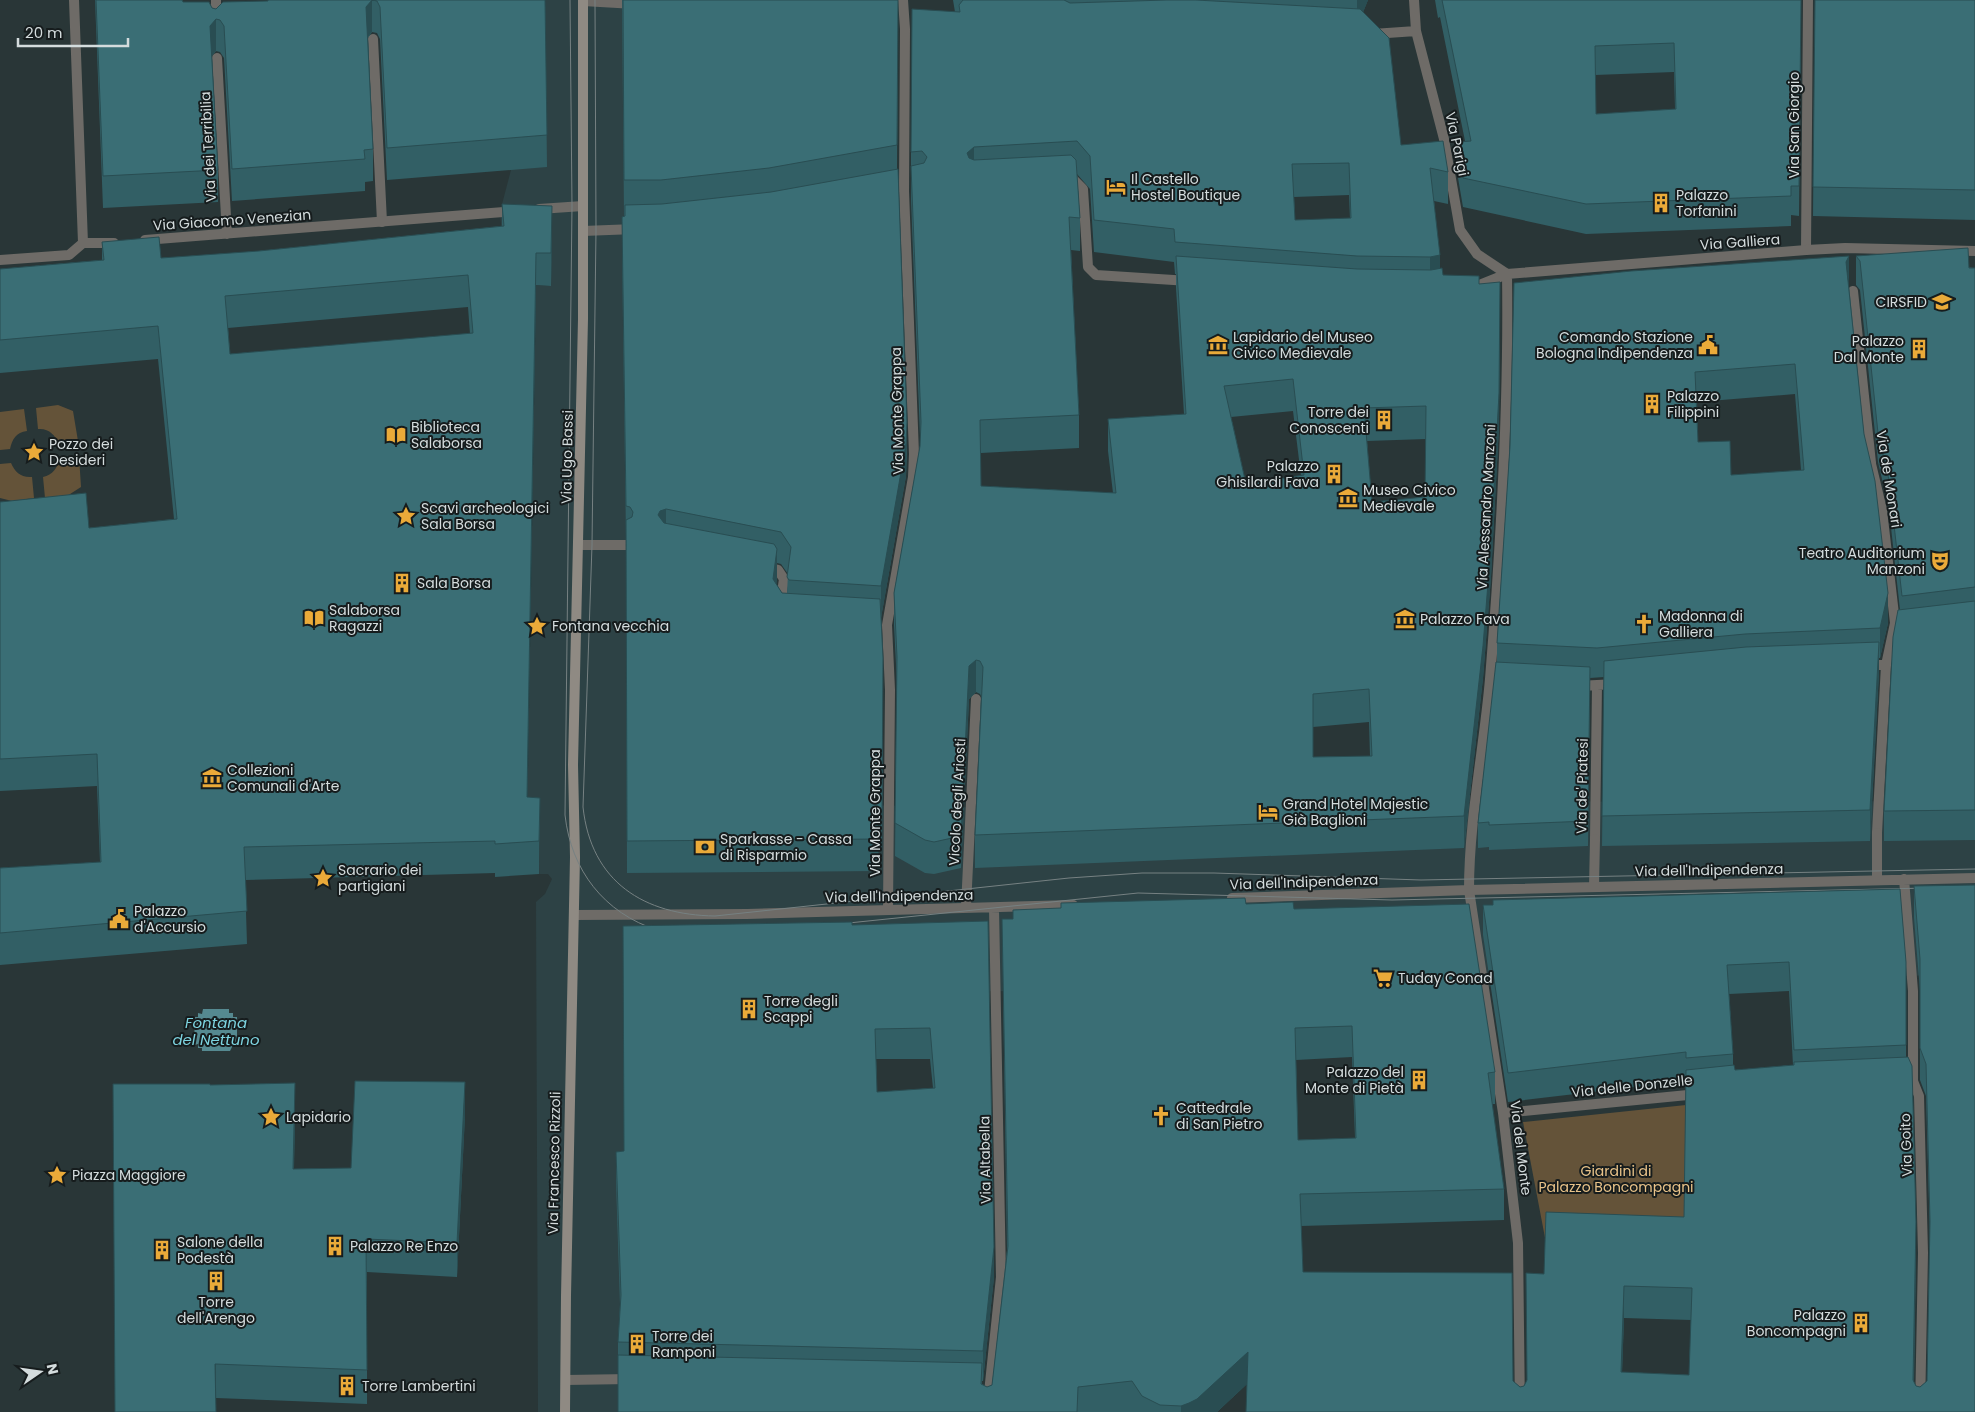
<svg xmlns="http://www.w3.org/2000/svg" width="1975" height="1412" font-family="Poppins,sans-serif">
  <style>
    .built { fill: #2d4245 }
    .green { fill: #645339 }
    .water { fill: #558990 }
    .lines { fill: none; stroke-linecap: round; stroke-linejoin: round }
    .lane { stroke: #6e6b67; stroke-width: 10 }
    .street { stroke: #6e6b67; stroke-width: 10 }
    .secondary { stroke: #8f8a83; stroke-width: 10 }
    .tram { stroke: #768182; stroke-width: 1 }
    .wall { fill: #325f65; fill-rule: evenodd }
    .shaded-wall { fill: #294d52 }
    .building { fill: #3a6e75; stroke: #294d52; fill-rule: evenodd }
    .labels { text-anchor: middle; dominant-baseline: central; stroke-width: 4; stroke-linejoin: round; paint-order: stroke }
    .street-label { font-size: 14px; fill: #d4dcdd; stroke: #161c1d }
    .poi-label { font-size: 14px; fill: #d4dcdd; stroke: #161c1d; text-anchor: start }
    .park-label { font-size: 14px; fill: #e9c389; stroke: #161c1d }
    .water-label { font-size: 15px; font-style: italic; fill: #7dd4e0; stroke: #161c1d }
  </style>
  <rect width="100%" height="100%" fill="#293637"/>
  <path class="built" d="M454,0H751L757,540L862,805L1007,808L1145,798L1656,802L1975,801V974L1550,986L685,994L718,1412H538L536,902L545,894L552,879L548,874H539L540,830L527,829L536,285L551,286L502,236L500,212L511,170Z"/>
  <path class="green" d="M58,405L73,411L78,441L59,444C55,435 49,428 38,429L36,408Z
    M24,409L27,431C16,432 12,440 10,449L0,450V412Z
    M79,456L81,487L67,496L45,498L43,477C53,475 57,468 60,458Z
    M11,463C15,472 21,478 32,477L34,498L12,501L0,498V464Z
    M1686,1105L1731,1250L1546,1243L1523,1122Z"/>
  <path class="water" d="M203,1009H229V1013H233V1017H237V1043H234L230,1051H202V1048H198V1044L195,1045L194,1017H198V1013L202,1014Z"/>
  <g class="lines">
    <path class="lane" d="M373,39L382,222
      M1806,250L1808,0
      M1871,464L1882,510L1895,623L1886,665L1877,833
      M1867,665H1886
      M1578,686L1616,684
      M1595,839L1597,685
      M1469,890L1503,1113L1518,1243L1520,1412
      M966,907L976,699
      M1503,1113L1698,1094"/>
    <path class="street" d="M74,0L83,243
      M216,0V21
      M1414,0L1416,31L1444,139L1460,230L1477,254L1507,274
      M583,1L635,4
      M1373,34L1416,31
      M217,58L227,234
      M1066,181L1074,180L1083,189L1088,267L1096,275L1189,281
      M539,209L583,206
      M583,231L635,229
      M145,240L515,211
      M83,243H114
      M0,260L69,255L83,243
      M1472,288L1507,274L1806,250L1845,248L1975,251
      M1853,291L1871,463
      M580,545H626
      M764,567L778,570L784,579L780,606
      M1877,833V879
      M1904,879L1913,991V1081L1919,1096L1923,1253L1920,1412
      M1594,887L1595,839
      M1469,890C1469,819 1484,749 1490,679C1501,544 1509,408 1507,274
      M1232,898L1469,890L1975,878
      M888,909L890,690L887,625L913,477L914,454L904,191L905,29L903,0
      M574,915L747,914L1073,905
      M566,1380L630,1379
      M987,1412L1001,1277L994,908"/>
    <path class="secondary" d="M565,1412L566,1296L575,857L573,765L583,319V0"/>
    <path class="tram" d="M570,0L572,206L565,815C571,870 604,913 657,930
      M595,0L596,230L592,545L583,807C591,882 644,915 715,916L1069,878L1142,873H1214L1421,880L1975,869
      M839,924L1138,893L1392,900L1927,888"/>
  </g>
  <path class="wall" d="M95,0H182L183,2L216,9L268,1L545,0L547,167L387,180L380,39L377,33L372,32L368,38L373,149V181L365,182V191L232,201L224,58L220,52L216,51L212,56L218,170V202L103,208Z
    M622,0H898L897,169L907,454L906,476L881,618L883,658L882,848L879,846L878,871L627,873L626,538L622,249V217H624ZM777,563L781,564L788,574L787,593H782L776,584Z
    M953,0H1368L1363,12L1401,145L1448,172V204L1434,201L1440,269L1443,275L1479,284L1500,314L1499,425L1491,577L1483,678L1464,848L975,868V835L981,696L980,694L976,692L969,699L961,868L934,874L925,873L895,856L897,684L894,625V593L920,446V436L911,199V152L955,12ZM1077,174L1090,189L1094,252L1174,262L1175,274H1176V288L1184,414L1108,419V451L1113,493L981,486V453L1079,448V415L1071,250L1080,251V218ZM1349,195L1350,219L1295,220L1294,197ZM1293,411L1301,476L1246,484L1231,417ZM1426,439L1425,497L1372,502L1367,441ZM1369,722L1370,756L1313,757V727Z
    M1435,0H1801L1799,216L1791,215V226L1586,234L1463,207L1457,172V142L1465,141L1440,17L1438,18ZM1674,72L1675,109L1596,114L1595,75Z
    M1815,0H1975V220L1813,216Z
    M502,204L552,238L551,286L536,285L527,797L540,798L539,874L495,877V873L245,880L247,944L0,965V868L100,862L97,786L0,791V502L89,528L174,519L158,359L0,373V269L102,260V242L161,258L259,251L502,226ZM468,307L470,334L230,354L228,328Z
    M1856,256L1975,268V840L1884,841V811L1900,610L1889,509L1878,462L1860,290L1856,285Z
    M1849,286L1864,434L1888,623L1880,658H1879V672L1870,841L1602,846L1604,677L1590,678L1588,846L1489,850V847L1478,848V823L1497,662V643L1510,446ZM1795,394L1801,470L1731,475L1698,442L1697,402Z
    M1914,886L1975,1412L1247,1384L1217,1412H618V1342L620,1305L616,1182V1152L624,1151L852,925L988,921L994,1277L983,1381H982V1384L987,1387L992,1385L1007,1250L1002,919H1013V910L1246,904L1294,909L1495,1072V1104H1492L1504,1189V1220L1301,1226L1303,1272L1513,1381L1520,1387L1524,1386L1527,1381L1544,1274L1684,1217L1686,1081L1508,1102L1483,935V905H1493V900L1906,962V1057L1916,1253L1914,1382L1916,1386L1920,1387L1927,1381L1930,1239L1926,1096L1920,1080V991L1914,918ZM1789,991L1793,1065L1735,1070L1733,1065V1054L1729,994ZM1352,1057L1355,1138L1298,1140L1296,1060ZM876,1059H930L933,1088L877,1092ZM1624,1318L1691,1320L1689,1375L1622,1372Z
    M210,1085L295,1116L294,1169L351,1168L465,1115L457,1277L367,1272V1404L216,1398Z"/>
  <path class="shaded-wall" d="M372,0V32L366,39V7Z
    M1357,0H1368L1357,28Z
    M216,19V51L210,58V26Z
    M974,147V179L967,153Z
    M552,206V238L551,286V253Z
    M536,253V285L527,829V797Z
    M1440,255V287L1430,289V257Z
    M1849,256V286L1846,262Z
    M1500,282L1499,425L1491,577L1483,678L1464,848V816Z
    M907,422L906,476L881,618V586Z
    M666,509V541L658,515L660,511Z
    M777,549V581L773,611V579Z
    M1888,593V623L1880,658V628Z
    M1879,642V672L1870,841V810Z
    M976,660V692L969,699L961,868V836L969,666Z
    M879,814V846L878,871V839Z
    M465,1082V1115L457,1277V1243Z
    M295,1083V1116L293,1203V1169Z
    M1916,1222V1253L1913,1412V1380Z
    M994,1247V1277L983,1381V1351Z
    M1624,1286V1318L1621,1403V1372Z
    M1248,1352V1383L1217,1412H1181V1406Z"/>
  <path class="building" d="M96,0H182L183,2H209L212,8L216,9L223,2L268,1V0H545L547,135L387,148L380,7L377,1L372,0L366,7L373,149L364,150L365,159L232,169L224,26L220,20L216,19L210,26L218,170L103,176Z
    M623,0H898L897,145L769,168L661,180H624Z
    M963,0H1064L1070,3L1166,0H1196L1360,9L1389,38L1401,145L1443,141L1448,172L1430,168L1440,255L1430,257L1357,256L1175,242L1174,229L1094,220L1090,156L1077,141L974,147L967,153L969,158L974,160L1071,155L1076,160L1080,218L1069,217L1079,415L980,420L981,486L1116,493L1108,419L1186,414L1176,256L1357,269L1431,270L1442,268L1443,275L1479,276V284L1500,282L1499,393L1491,545L1483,646L1464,816L975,835L983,667L980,661L976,660L969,666L961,836L934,842L925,840L895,823L897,657L894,593L920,446L921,422L911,166L924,163L927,157L922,151L911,152L912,9L960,12L959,5ZM1349,163L1351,218L1295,220L1292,164ZM1293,379L1304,475L1246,484L1224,386ZM1426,406L1425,497L1372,502L1364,408ZM1369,689L1372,756L1313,757V694Z
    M1442,0H1801L1799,186H1791V196L1586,204L1463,178L1457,142L1471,141ZM1674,43L1676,109L1596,114L1595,46Z
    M1815,0H1975V190L1813,187Z
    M898,169L907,422L906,444L881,586L789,580L787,577L791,547L781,532L666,509L660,511L658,515L664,523L774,544L777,549L773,579L782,593L880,599L883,658L882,816L879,814L878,839L627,841L626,520L632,517L633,512L630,507L626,506L622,217L625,216V205L662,204L771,192Z
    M502,204L552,206L551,253H536L527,797L540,798L539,841L495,844V841L244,847L247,911L0,933V868L101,862L97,754L0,759V502L86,493L89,528L177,519L158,326L0,340V269L104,260L102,242L159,237L161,258L259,251L504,226ZM468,275L473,333L230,354L225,296Z
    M1968,248L1969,268H1975V587L1902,596L1889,480L1878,433L1860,261L1856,256Z
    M1849,256L1846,262L1864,434L1875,481L1888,593L1880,628L1745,634L1597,648L1497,643L1510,446L1514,283L1631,271ZM1795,364L1804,470L1731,475L1730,441L1698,442L1695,372Z
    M1975,601V810L1884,811L1893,637L1898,610Z
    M1879,642L1870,810L1602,816L1604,661L1746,647Z
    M1496,662L1590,667L1588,821L1489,825V822L1478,823Z
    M1975,885V1412H1246L1248,1352L1197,1399L1189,1403L1181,1406L1160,1405L1142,1396L1132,1381L1078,1387L1077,1412H618V1355L982,1363L981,1384L987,1387L992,1385L1008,1246L1002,919H1013V910L1061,908V903L1245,898L1246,904L1293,902L1294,909L1469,904L1495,1072L1488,1073L1504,1189L1300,1194L1303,1272L1512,1273L1513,1381L1520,1387L1524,1386L1527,1380L1526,1273L1544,1274L1546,1212L1684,1217L1686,1070L1734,1065L1735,1070L1794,1065V1062L1908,1057L1912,1066L1916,1222L1913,1380L1916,1386L1920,1387L1927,1381L1930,1221L1926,1064L1920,1048V959L1914,886ZM1352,1026L1356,1138L1298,1140L1295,1028ZM1624,1286L1692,1288L1689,1375L1621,1372Z
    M1900,889L1906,962V1045L1794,1050L1789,962L1727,965L1733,1054L1686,1058V1052L1508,1073L1483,905H1493V900Z
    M988,921L994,1247L983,1351L618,1342L621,1295L616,1152L624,1151L623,926L852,922V925ZM930,1028L935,1088L877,1092L875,1029Z
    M355,1081L465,1082L457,1243L366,1239L367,1370L215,1364L216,1412H115L113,1084H210V1085L295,1083L293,1169L351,1168Z"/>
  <defs>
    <symbol id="hotel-bare" viewBox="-9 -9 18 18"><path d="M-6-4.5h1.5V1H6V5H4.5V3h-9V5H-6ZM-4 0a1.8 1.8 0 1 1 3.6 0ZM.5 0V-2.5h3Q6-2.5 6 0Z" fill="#eaaa39" stroke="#161c1d" stroke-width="2.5" paint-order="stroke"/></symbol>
    <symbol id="building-bare" viewBox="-9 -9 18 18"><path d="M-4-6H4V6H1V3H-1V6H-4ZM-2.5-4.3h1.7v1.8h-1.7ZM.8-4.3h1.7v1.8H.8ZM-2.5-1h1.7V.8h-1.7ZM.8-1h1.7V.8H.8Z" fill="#eaaa39" stroke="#161c1d" stroke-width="2.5" paint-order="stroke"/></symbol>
    <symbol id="university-bare" viewBox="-9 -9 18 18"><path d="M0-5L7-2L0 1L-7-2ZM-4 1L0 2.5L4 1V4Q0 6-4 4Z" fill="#eaaa39" stroke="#161c1d" stroke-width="2.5" paint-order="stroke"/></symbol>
    <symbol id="museum-bare" viewBox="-9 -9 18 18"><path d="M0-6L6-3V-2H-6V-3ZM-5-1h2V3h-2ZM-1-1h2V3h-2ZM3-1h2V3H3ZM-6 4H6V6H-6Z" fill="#eaaa39" stroke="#161c1d" stroke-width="2.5" paint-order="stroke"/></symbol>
    <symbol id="civic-bare" viewBox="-9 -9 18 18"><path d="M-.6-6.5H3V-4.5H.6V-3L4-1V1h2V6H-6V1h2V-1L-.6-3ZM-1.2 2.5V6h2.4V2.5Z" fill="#eaaa39" stroke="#161c1d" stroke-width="2.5" paint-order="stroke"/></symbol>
    <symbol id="library-bare" viewBox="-9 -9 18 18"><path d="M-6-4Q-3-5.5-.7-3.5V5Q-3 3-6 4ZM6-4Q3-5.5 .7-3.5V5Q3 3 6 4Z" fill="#eaaa39" stroke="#161c1d" stroke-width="2.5" paint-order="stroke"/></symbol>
    <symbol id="sight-bare" viewBox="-9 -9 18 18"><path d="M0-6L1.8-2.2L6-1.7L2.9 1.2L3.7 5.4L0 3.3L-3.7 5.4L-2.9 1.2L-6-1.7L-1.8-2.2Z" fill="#eaaa39" stroke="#161c1d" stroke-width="2.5" paint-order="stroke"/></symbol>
    <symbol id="theatre-bare" viewBox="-9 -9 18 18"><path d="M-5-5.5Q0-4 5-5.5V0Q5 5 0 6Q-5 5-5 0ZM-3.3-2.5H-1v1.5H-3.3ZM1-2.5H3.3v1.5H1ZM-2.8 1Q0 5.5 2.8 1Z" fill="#eaaa39" stroke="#161c1d" stroke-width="2.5" paint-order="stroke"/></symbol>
    <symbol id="church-bare" viewBox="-9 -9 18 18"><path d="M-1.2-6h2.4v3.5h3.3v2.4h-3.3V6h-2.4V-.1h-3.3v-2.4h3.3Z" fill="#eaaa39" stroke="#161c1d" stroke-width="2.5" paint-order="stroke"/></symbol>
    <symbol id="bank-bare" viewBox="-9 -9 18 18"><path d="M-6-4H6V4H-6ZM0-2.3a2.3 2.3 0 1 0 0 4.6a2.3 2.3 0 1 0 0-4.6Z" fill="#eaaa39" stroke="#161c1d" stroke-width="2.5" paint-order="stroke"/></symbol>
    <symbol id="supermarket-bare" viewBox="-9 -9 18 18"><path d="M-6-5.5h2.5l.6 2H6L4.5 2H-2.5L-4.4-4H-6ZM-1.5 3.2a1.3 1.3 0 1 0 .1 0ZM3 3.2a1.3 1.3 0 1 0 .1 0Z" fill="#eaaa39" stroke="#161c1d" stroke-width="2.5" paint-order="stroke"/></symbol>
  </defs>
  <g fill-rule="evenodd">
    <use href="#hotel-bare" x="1102" y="173" width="28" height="28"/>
    <use href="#building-bare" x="1647" y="189" width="28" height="28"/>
    <use href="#university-bare" x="1928" y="288" width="28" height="28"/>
    <use href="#museum-bare" x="1204" y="331" width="28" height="28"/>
    <use href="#civic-bare" x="1694" y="331" width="28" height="28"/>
    <use href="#building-bare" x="1905" y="335" width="28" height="28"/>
    <use href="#building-bare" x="1638" y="390" width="28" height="28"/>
    <use href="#building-bare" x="1370" y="406" width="28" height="28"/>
    <use href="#library-bare" x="382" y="421" width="28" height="28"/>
    <use href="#sight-bare" x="20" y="438" width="28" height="28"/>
    <use href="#building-bare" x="1320" y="460" width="28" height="28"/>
    <use href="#museum-bare" x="1334" y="484" width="28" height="28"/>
    <use href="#sight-bare" x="392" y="502" width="28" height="28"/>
    <use href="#theatre-bare" x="1926" y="547" width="28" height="28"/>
    <use href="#building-bare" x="388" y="569" width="28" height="28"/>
    <use href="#library-bare" x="300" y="604" width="28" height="28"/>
    <use href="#museum-bare" x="1391" y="605" width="28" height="28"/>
    <use href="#church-bare" x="1630" y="610" width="28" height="28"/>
    <use href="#sight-bare" x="523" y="612" width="28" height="28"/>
    <use href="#museum-bare" x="198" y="764" width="28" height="28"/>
    <use href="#hotel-bare" x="1254" y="798" width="28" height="28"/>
    <use href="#bank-bare" x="691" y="833" width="28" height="28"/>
    <use href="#sight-bare" x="309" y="864" width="28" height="28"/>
    <use href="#civic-bare" x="105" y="905" width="28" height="28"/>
    <use href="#supermarket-bare" x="1369" y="964" width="28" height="28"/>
    <use href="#building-bare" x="735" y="995" width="28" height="28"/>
    <use href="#building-bare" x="1405" y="1066" width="28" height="28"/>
    <use href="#church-bare" x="1147" y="1102" width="28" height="28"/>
    <use href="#sight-bare" x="257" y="1103" width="28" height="28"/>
    <use href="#sight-bare" x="43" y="1161" width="28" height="28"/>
    <use href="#building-bare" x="321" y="1232" width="28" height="28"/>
    <use href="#building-bare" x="148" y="1236" width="28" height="28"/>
    <use href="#building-bare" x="202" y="1267" width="28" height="28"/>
    <use href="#building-bare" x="1847" y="1309" width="28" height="28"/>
    <use href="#building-bare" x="623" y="1330" width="28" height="28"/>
    <use href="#building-bare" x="333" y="1372" width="28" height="28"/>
  </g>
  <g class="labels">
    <g class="street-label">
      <text transform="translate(1794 125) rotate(-90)">Via San Giorgio</text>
      <text transform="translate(1457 144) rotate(78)">Via Parigi</text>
      <text transform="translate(208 147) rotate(-93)">Via dei Terribilia</text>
      <text transform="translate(232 220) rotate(-4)">Via Giacomo Venezian</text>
      <text transform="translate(1740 242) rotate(-4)">Via Galliera</text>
      <text transform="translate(897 411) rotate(-91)">Via Monte Grappa</text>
      <text transform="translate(567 457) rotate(-89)">Via Ugo Bassi</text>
      <text transform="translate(1889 479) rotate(81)">Via de' Monari</text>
      <text transform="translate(1486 507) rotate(-87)">Via Alessandro Manzoni</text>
      <text transform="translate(1582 786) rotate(-89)">Via de' Piatesi</text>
      <text transform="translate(957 802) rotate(-87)">Vicolo degli Ariosti</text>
      <text transform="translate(875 813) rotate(-90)">Via Monte Grappa</text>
      <text transform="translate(1709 870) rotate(-1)">Via dell'Indipendenza</text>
      <text transform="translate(1304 882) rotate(-2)">Via dell'Indipendenza</text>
      <text transform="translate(899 896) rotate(-1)">Via dell'Indipendenza</text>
      <text transform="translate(1632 1086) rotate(-6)">Via delle Donzelle</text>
      <text transform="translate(1906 1145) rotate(-92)">Via Goito</text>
      <text transform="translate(1521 1148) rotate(83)">Via del Monte</text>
      <text transform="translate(985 1160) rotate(-91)">Via Altabella</text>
      <text transform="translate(554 1163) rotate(-89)">Via Francesco Rizzoli</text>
    </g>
    <g class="poi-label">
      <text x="1131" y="179">Il Castello<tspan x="1131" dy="16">Hostel Boutique</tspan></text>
      <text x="1676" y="195">Palazzo<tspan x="1676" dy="16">Torfanini</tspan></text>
      <text x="1927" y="302" text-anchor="end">CIRSFID</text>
      <text x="1233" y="337">Lapidario del Museo<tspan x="1233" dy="16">Civico Medievale</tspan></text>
      <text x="1693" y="337" text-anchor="end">Comando Stazione<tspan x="1693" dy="16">Bologna Indipendenza</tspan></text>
      <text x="1904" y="341" text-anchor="end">Palazzo<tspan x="1904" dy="16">Dal Monte</tspan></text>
      <text x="1667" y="396">Palazzo<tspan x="1667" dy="16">Filippini</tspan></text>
      <text x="1369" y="412" text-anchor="end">Torre dei<tspan x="1369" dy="16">Conoscenti</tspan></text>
      <text x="411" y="427">Biblioteca<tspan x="411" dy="16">Salaborsa</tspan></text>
      <text x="49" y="444">Pozzo dei<tspan x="49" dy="16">Desideri</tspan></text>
      <text x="1319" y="466" text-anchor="end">Palazzo<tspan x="1319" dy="16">Ghisilardi Fava</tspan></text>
      <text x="1363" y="490">Museo Civico<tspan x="1363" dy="16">Medievale</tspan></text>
      <text x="421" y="508">Scavi archeologici<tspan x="421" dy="16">Sala Borsa</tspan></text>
      <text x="1925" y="553" text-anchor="end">Teatro Auditorium<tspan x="1925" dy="16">Manzoni</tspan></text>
      <text x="417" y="583">Sala Borsa</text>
      <text x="329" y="610">Salaborsa<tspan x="329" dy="16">Ragazzi</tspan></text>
      <text x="1659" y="616">Madonna di<tspan x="1659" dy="16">Galliera</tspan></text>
      <text x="1420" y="619">Palazzo Fava</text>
      <text x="552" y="626">Fontana vecchia</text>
      <text x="227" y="770">Collezioni<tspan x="227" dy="16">Comunali d'Arte</tspan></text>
      <text x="1283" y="804">Grand Hotel Majestic<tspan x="1283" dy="16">Già Baglioni</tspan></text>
      <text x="720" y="839">Sparkasse - Cassa<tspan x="720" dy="16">di Risparmio</tspan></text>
      <text x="338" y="870">Sacrario dei<tspan x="338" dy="16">partigiani</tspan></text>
      <text x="134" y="911">Palazzo<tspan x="134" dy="16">d'Accursio</tspan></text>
      <text x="1398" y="978">Tuday Conad</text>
      <text x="764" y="1001">Torre degli<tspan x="764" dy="16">Scappi</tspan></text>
      <text x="1404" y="1072" text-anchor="end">Palazzo del<tspan x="1404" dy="16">Monte di Pietà</tspan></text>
      <text x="1176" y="1108">Cattedrale<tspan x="1176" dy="16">di San Pietro</tspan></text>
      <text x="286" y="1117">Lapidario</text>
      <text x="72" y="1175">Piazza Maggiore</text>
      <text x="177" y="1242">Salone della<tspan x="177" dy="16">Podestà</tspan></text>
      <text x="350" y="1246">Palazzo Re Enzo</text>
      <text x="216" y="1302" text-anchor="middle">Torre<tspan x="216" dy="16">dell'Arengo</tspan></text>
      <text x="1846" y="1315" text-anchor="end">Palazzo<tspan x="1846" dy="16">Boncompagni</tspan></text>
      <text x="652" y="1336">Torre dei<tspan x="652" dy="16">Ramponi</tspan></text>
      <text x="362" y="1386">Torre Lambertini</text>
    </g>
    <g class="park-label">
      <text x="1616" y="1171">Giardini di<tspan x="1616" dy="16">Palazzo Boncompagni</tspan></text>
    </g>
    <g class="water-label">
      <text x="216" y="1022">Fontana<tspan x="216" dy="17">del Nettuno</tspan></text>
    </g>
  </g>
  <g transform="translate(40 1372) rotate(77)" stroke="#161c1d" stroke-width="4" paint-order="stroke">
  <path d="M0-4L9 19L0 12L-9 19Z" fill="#d4dcdd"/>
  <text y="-8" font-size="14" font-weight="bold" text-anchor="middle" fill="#d4dcdd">N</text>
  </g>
  <path d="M18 38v8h110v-8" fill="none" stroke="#d4dcdd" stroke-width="2.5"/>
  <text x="25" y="38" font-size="15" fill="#d4dcdd" stroke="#161c1d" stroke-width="4" paint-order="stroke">20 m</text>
</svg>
